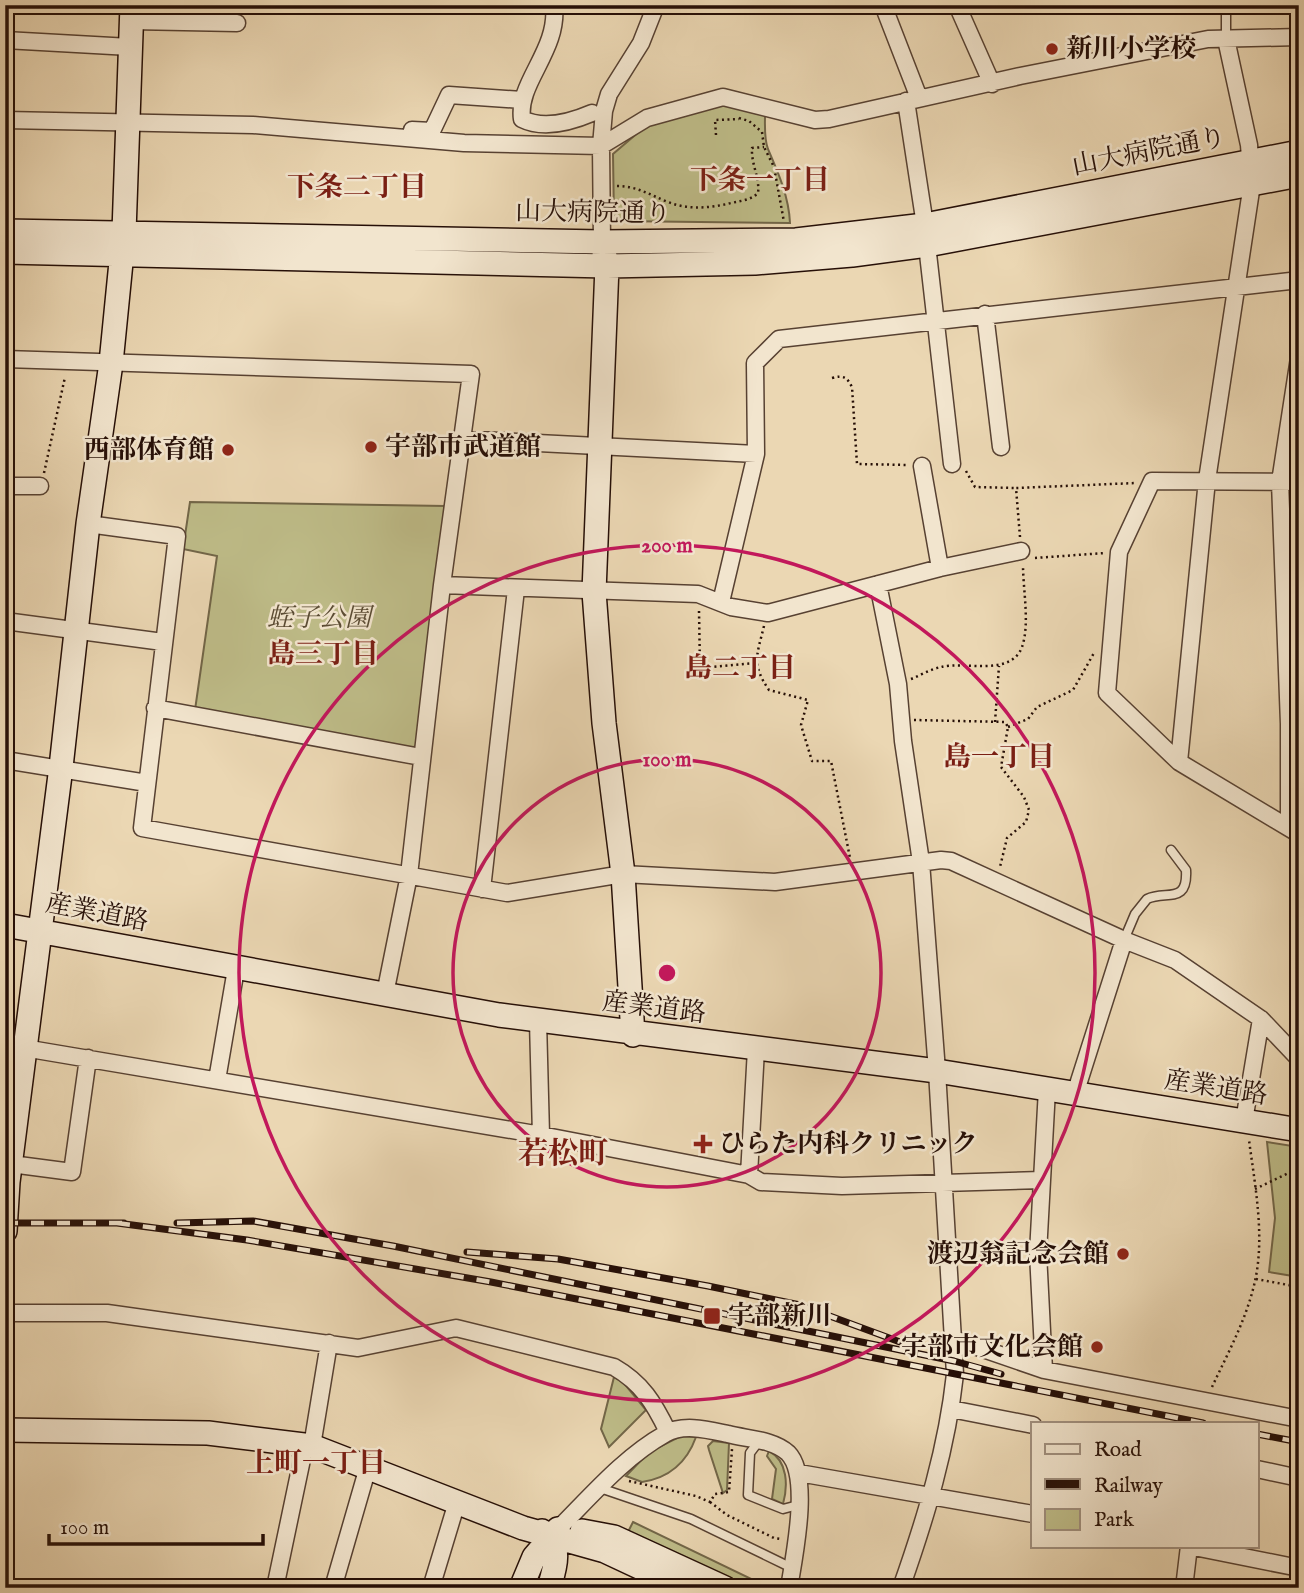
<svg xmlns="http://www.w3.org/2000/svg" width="1304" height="1593" font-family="'IM FELL English','Noto Serif JP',serif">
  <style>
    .green { fill: #bebc88; stroke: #726648; stroke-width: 2 }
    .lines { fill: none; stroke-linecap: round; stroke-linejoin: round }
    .lane-casing { stroke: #574132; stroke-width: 11 }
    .street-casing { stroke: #574132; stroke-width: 19 }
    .secondary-casing { stroke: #260f07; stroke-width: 26 }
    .path { stroke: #260f07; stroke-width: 2.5; stroke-dasharray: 2 3.5; stroke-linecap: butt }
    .lane { stroke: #f2e5ce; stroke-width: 8 }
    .street { stroke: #f2e5ce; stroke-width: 16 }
    .secondary { stroke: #f2e5ce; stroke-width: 23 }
    .rail-casing { stroke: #260f07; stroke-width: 7 }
    .rail { stroke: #f2e5ce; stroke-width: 4.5; stroke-dasharray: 13; stroke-linecap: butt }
    .ring { fill: none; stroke: #c2185b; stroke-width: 3.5 }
    .poi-dot { fill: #8f2418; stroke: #f2e5ce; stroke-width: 2.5 }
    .labels { text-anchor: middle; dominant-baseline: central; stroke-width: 5; stroke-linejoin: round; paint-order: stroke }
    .poi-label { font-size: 26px; font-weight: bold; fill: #260f07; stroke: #f2e5ce; text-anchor: start }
    .street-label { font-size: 26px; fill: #260f07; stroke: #f2e5ce }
    .park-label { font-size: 26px; font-style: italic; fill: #5b4c34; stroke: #f2e5ce }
    .neighbourhood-label { font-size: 28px; font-weight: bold; fill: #7a1f14; stroke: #f2e5ce }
    .quarter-label { font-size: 30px; font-weight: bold; fill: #7a1f14; stroke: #f2e5ce }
    .centre { fill: #c2185b; stroke: #f2e5ce; stroke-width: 3.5 }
    .ring-label { font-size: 21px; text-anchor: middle; font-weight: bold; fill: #c2185b; stroke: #f2e5ce; stroke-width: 5; stroke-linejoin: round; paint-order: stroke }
  </style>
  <rect width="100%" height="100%" fill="#ebd7b3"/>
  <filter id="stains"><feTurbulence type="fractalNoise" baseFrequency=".00286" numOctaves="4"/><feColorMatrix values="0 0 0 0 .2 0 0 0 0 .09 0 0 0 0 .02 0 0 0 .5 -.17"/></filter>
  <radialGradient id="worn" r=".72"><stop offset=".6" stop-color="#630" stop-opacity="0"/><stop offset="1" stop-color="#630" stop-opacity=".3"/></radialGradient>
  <path class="green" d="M727,104L765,115C765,125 764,139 768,149C778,172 789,197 790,223L614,221L613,154L647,125Z
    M190,502L445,506L416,746L409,749L195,710L217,556L183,549Z
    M1267,1142L1299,1147V1277L1269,1272L1275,1218Z
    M614,1377L623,1382L646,1410L609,1447L601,1429Z
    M681,1436L696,1437C687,1462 669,1478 642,1482L626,1476L649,1452Z
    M713,1441L729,1443L727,1490L723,1493L709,1450L708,1446Z
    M769,1451C788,1461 788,1486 783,1504L772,1499L776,1469L767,1456Z
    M633,1522L766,1586L769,1588H746L628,1532Z"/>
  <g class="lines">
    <defs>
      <path id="lane" d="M1226,5V39
        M1124,940L1135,914L1147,899C1166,890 1188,905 1186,870L1171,850
        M759,1441L750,1453L748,1495L783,1509L798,1505
        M600,1488L691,1519L792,1568"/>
      <path id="street" d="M554,5C559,51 517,82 522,119C544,130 571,122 592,113
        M883,5L919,98
        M957,5L992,84
        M131,21L237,23
        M5,40L130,47
        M906,101L925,225
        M5,120L253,125L464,143L601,146L604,111L609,94L641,43L656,5
        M412,130L432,131L449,95L522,100
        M602,242L601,146L647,118L723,97L815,120L829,119L1020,76L1208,39L1299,37
        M927,245L952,464
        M985,314L1001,447
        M5,359L471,374L442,585L409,875L385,994
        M461,439L756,454
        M922,466L940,568
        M1299,482L1152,481L1119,552L1107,693L1179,762L1299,834
        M5,486H40
        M88,524L177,536L142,828L507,893L623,874L775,882L941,860L951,861L1124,940L1175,960L1261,1019L1299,1059
        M878,584L898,684L903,741L921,862L937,1071L955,1374C947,1448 926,1517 901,1588
        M442,585L698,594L731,607L768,613L940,568L1021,551
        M721,602L756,454L755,363L779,339L1299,280
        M5,621L163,642
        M155,708L421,757
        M5,760L147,783
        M1179,762L1207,480L1252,184L1249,145L1226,39
        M1289,826V724L1280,482L1299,358
        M482,889L516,589
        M538,1021L541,1135
        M24,1048L541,1135L749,1175L761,1182L842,1186L1041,1180
        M217,1080L236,969
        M1075,1094L1124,940
        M1244,1121L1261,1019
        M11,1164L72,1172L88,1058
        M749,1175L756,1049
        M5,1313H107L358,1348L456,1328L614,1367C642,1383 654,1403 668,1432
        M951,1338L1044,1370L1299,1419
        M1044,1370L1038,1253L1047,1089
        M951,1409L1033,1425
        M312,1446L329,1343
        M1257,1469L1299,1478
        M799,1473L1033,1514
        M558,1529C591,1496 624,1457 665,1434C683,1423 709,1430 728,1434C746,1439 773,1439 788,1453C811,1476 794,1557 789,1588
        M1189,1546L1299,1568
        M275,1588L305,1445
        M333,1588L368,1467
        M431,1588L457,1502
        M1184,1588L1189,1546"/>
      <path id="secondary" d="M5,231L602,242L796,240L925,225L1299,152
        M5,252L607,266L755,263L852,255L927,245L1299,175
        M604,252L607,266L594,592L604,723L623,874L633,1035
        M5,925L499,1015L937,1071L1299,1130
        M5,1231L8,1182L61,767L88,524L111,363L124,232L132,5
        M5,1430L208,1433L312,1446L523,1528L605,1551L684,1588
        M542,1531C563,1545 555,1568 549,1588
        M582,1531L614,1537L725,1588
        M521,1588L534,1557L558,1529"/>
    </defs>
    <use href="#lane" class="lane-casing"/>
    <use href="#street" class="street-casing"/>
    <use href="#secondary" class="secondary-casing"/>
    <path class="path" d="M739,118L749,121L762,132L764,147L774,167L784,222
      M716,135L715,120L739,119
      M617,186C637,186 650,195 668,202C688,210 708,208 727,204C738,201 750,201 758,193C760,178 751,164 752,148L764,147
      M832,378C843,375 847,377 852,387L857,464L909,465
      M966,471L975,487L1016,488
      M44,473L65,377
      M1020,537L1016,488L1136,483
      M1035,558L1105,553
      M699,611L700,668L755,663
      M764,626C757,655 751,664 769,690L808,700L801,725L812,761H831L850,858
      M911,679C921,675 931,669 941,667C964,661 1011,677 1022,647C1030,624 1023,590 1023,565
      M914,720L1005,722L1008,727L1001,767L1024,797L1029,810L1026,822L1007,838L1000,867
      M995,722L999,666
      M1008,727L1028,719L1037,707L1073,690L1094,653
      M1255,1189L1299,1168
      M1256,1279L1299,1287
      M1212,1387C1228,1353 1247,1318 1255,1281C1265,1236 1255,1186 1249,1140
      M629,1481L696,1496L710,1502L715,1494L729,1492L732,1449
      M710,1502L727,1515L774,1538L781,1539"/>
    <use href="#lane" class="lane"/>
    <use href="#street" class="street"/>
    <use href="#secondary" class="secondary"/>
    <defs>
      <path id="rail" d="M5,1223H124
        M117,1223L247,1240L491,1282L1203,1423
        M177,1223L253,1221L393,1246L954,1361L1001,1374
        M467,1252L558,1259L708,1286L800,1305L900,1342
        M1257,1434L1299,1442"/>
    </defs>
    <use href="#rail" class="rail-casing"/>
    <use href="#rail" class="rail"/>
  </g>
  <g class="ring">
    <circle cx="667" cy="973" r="214"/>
    <circle cx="667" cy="973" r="428"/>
  </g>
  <g class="poi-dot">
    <circle cx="1052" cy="49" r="7"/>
    <circle cx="371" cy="447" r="7"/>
    <circle cx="228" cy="450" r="7"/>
    <path d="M699.5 1133.5h7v7h7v7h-7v7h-7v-7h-7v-7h7z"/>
    <circle cx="1123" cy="1254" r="7"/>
    <rect x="703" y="1307" width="18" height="18" rx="3.5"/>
    <circle cx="1097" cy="1347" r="7"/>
  </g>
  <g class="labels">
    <g class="poi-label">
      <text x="1066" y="49">新川小学校</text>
      <text x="385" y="447">宇部市武道館</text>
      <text x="214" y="450" text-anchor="end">西部体育館</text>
      <text x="719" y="1144">ひらた内科クリニック</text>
      <text x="1109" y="1254" text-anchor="end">渡辺翁記念会館</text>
      <text x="728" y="1316">宇部新川</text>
      <text x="1083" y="1347" text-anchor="end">宇部市文化会館</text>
    </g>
    <g class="street-label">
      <text transform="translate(1149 152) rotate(-11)">山大病院通り</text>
      <text transform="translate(593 213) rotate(1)">山大病院通り</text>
      <text transform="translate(97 913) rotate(11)">産業道路</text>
      <text transform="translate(654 1008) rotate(7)">産業道路</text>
      <text transform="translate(1216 1088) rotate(9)">産業道路</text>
    </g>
    <g class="park-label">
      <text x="319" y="618">蛭子公園</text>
    </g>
    <g class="neighbourhood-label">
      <text x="760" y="181">下条一丁目</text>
      <text x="357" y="188">下条二丁目</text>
      <text x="323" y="655">島三丁目</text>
      <text x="740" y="669">島二丁目</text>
      <text x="999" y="758">島一丁目</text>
      <text x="316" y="1464">上町一丁目</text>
    </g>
    <g class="quarter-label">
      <text x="563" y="1155">若松町</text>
    </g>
  </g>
  <circle cx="667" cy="973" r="10" class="centre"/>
  <g class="ring-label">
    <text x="667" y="552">200 m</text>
    <text x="667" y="766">100 m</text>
  </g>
  <rect width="1304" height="1593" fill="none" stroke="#ebd7b3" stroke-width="28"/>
  <rect x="7" y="7" width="1290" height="1579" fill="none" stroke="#260f07" stroke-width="3.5"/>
  <rect x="14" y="14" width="1276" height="1565" fill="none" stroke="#260f07" stroke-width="2"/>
  <rect x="1031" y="1422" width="228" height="126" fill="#f2e5ce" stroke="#a08f7e" stroke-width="2"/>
  <rect x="1045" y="1444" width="35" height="10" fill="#f2e5ce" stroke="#a08f7e" stroke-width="2"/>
  <text x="1094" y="1456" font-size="21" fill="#260f07">Road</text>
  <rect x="1045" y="1479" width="35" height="10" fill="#260f07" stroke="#a08f7e" stroke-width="2"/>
  <text x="1094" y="1492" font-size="21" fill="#260f07">Railway</text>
  <rect x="1045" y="1509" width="35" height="21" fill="#bebc88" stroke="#a08f7e" stroke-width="2"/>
  <text x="1094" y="1526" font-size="21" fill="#260f07">Park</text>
  <path d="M49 1534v10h214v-10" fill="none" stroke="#260f07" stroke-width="3.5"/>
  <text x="60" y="1534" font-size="21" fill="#260f07" stroke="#f2e5ce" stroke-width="5" paint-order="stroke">100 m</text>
  <rect width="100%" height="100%" filter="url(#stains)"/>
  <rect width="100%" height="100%" fill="url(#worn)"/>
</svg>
